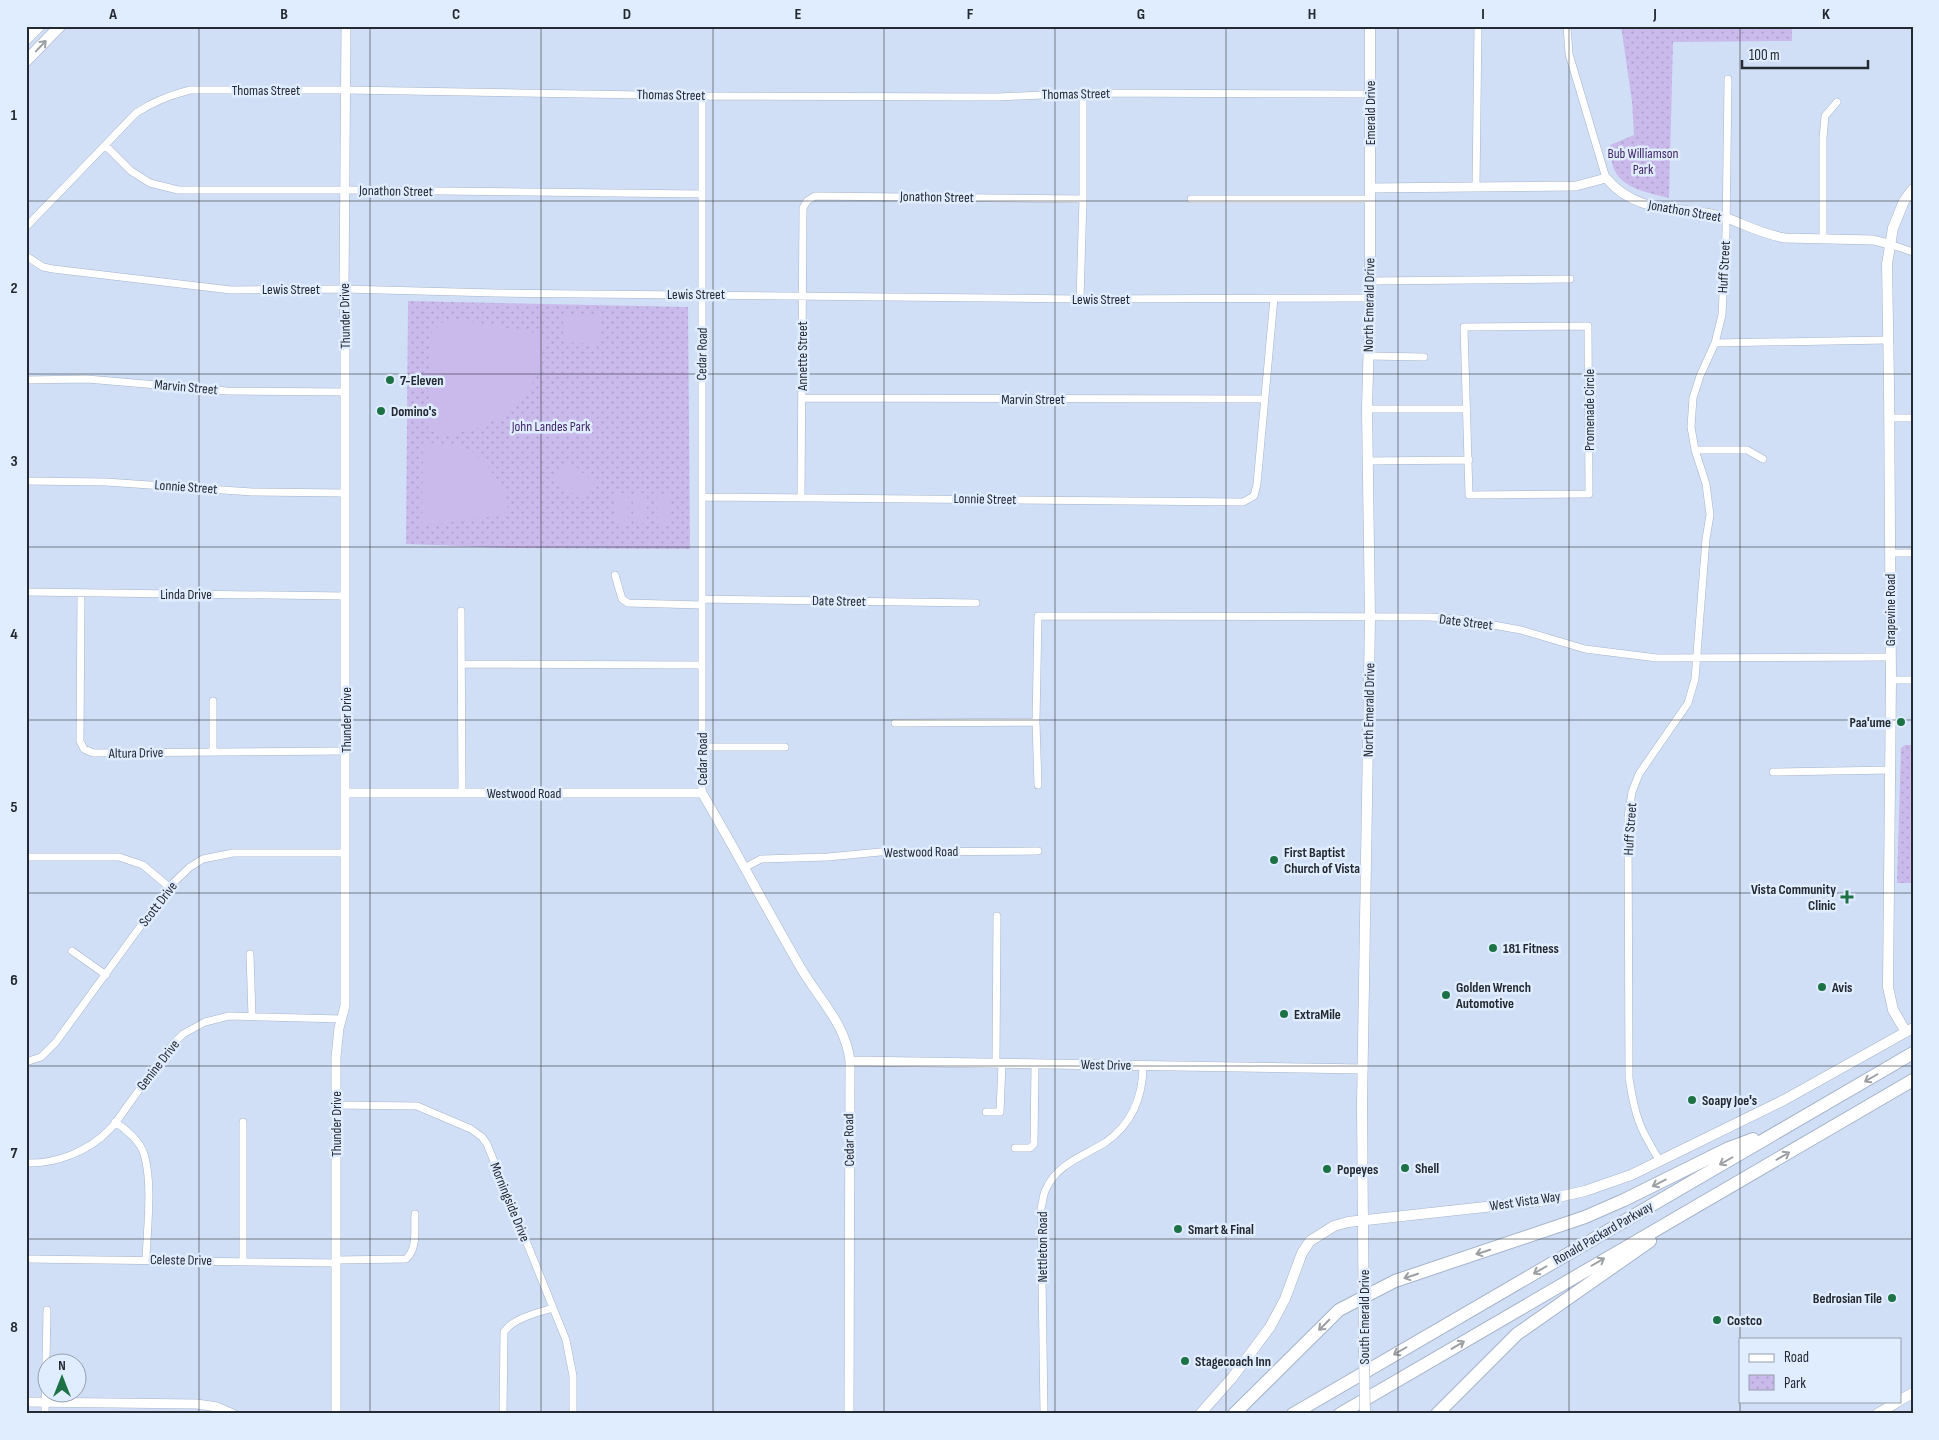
<svg xmlns="http://www.w3.org/2000/svg" width="1939" height="1440" font-family="'Sofia Sans Condensed',sans-serif">
  <style>
    .park { fill: url(#park-dots) }
    .pitch { fill: #cabaec }
    .lines { fill: none; stroke-linecap: round; stroke-linejoin: round }
    .minor-casing { stroke: #a5b4ca; stroke-width: 8 }
    .tertiary-casing { stroke: #a5b4ca; stroke-width: 10 }
    .secondary-casing { stroke: #a5b4ca; stroke-width: 11 }
    .primary-casing { stroke: #a5b4ca; stroke-width: 12 }
    .motorway-casing { stroke: #a5b4ca; stroke-width: 14 }
    .minor { stroke: #fff; stroke-width: 7 }
    .tertiary { stroke: #fff; stroke-width: 9 }
    .secondary { stroke: #fff; stroke-width: 10 }
    .primary { stroke: #fff; stroke-width: 11 }
    .motorway { stroke: #fff; stroke-width: 12 }
    .secondary-bridge-casing { stroke: #a5b4ca; stroke-width: 11; stroke-linecap: butt }
    .secondary-bridge { stroke: #fff; stroke-width: 10 }
    .oneway { stroke: #9c9fa3 }
    .grid { fill: none; stroke: #242a32; stroke-width: 1; stroke-opacity: 0.55 }
    .poi-dot { fill: #1c7245; stroke: #e0ecff; stroke-width: 2 }
    .labels { text-anchor: middle; dominant-baseline: central; stroke-width: 5; stroke-linejoin: round; paint-order: stroke }
    .street-label { font-size: 14px; fill: #242a32; stroke: #e0ecff }
    .park-label { font-size: 14px; fill: #422868; stroke: #e0ecff }
    .poi-label { font-size: 14px; font-weight: bold; fill: #242a32; stroke: #e0ecff; text-anchor: start }
    .neatline { fill: none; stroke: #242a32; stroke-width: 2 }
    .grid-label { font-size: 16px; text-anchor: middle; font-weight: bold; fill: #242a32 }
  </style>
  <defs>
    <pattern id="park-dots" width="8" height="8" patternUnits="userSpaceOnUse" patternTransform="scale(1.25)"><rect width="8" height="8" fill="#cabaec"/><path d="M2 2h.1M6 6h.1" fill="none" stroke="#ada0cb" stroke-width="1.8" stroke-linecap="round"/></pattern>
  </defs>
  <rect width="100%" height="100%" fill="#d0dff6"/>
  <path class="park" d="M1621,26H1792V41L1673,42L1669,198C1650,193 1622,189 1614,169C1611,162 1611,153 1610,145L1634,135L1632,101Z
    M408,301L688,307L690,549L508,548L406,544Z
    M1905,745H1913V883H1897L1901,748Z"/>
  <path class="pitch" d="M563,314L600,315L599,344L563,342Z
    M445,320H461L546,335L536,378L521,401L507,413L485,426L451,435L428,431L432,332Z
    M423,442L456,446L473,452L487,466L503,487L509,514L422,526Z
    M567,460L594,482L581,500L553,478Z
    M614,493H628V524H614Z
    M633,493H647V523H633Z
    M657,494H670V524H657Z"/>
  <g class="lines">
    <defs>
      <path id="minor" d="M1567,26L1569,54L1606,178
        M702,96V793
        M106,146L131,171L150,183L178,190H344L702,194
        M1476,187L1478,26
        M1191,199H1370
        M26,227L136,113C154,101 170,95 190,90H346L702,96L998,97L1083,93L1370,94
        M1823,239V138L1825,116L1837,102
        M1889,244L1913,252
        M26,256L43,267L53,269L231,290L344,289L495,293L1080,299L1370,298
        M1370,281L1570,279
        M1080,299L1083,199V93
        M1588,326L1589,494L1469,495L1464,327Z
        M1715,343L1887,340
        M1368,356L1424,357
        M26,380L87,379L227,391L345,392
        M802,398L1264,399
        M1367,409H1467
        M1889,418H1913
        M1695,450H1747L1763,459
        M1368,461L1469,460
        M26,481L106,482L252,492L345,493
        M702,497L1243,502L1254,496L1257,484L1274,298
        M801,498L803,208L807,201L815,196L1083,199
        M1890,553H1913
        M615,575L622,599L628,603L702,605
        M26,592L345,596
        M81,594L80,741L84,749L93,753L346,751
        M702,599L976,603
        M461,611L462,793
        M461,664L702,665
        M1891,680H1913
        M213,701V752
        M895,723L1036,722
        M702,747H785
        M1773,772L1891,770
        M1038,785L1036,722L1038,616L1430,617L1460,619L1521,630L1585,649L1657,658L1890,657
        M26,857H119L143,865L169,887
        M746,867L761,859L828,857L880,852L1038,851
        M72,951L106,975
        M250,954L252,1016
        M26,1062L41,1057L56,1042L169,887L190,867L203,859L233,853H345
        M996,1063L997,916
        M336,1105L417,1106L471,1129L482,1137L487,1144L566,1340L573,1376V1414
        M986,1112H1000L1002,1063
        M115,1122C126,1129 140,1141 144,1154C153,1183 147,1229 146,1260
        M243,1122V1261
        M1015,1148H1030L1034,1144L1035,1064
        M1660,1161C1639,1128 1635,1116 1629,1078L1628,817L1632,792L1639,774L1688,703L1695,679L1706,539L1710,515L1706,484L1695,450L1691,427L1693,398L1700,376L1715,343L1722,315L1726,233L1728,79
        M26,1163C57,1164 89,1151 110,1129C118,1121 124,1110 131,1101C145,1082 158,1064 172,1045L183,1034L205,1022L229,1016L342,1019
        M26,1259L336,1263
        M336,1260L406,1259C418,1248 414,1230 415,1214
        M45,1414L47,1310
        M503,1414L504,1332C513,1318 537,1313 553,1308
        M1044,1414L1041,1208C1043,1202 1043,1194 1046,1189C1058,1163 1084,1156 1106,1142C1133,1123 1143,1097 1143,1065"/>
      <path id="tertiary" d="M1370,188L1576,186L1606,178C1641,219 1683,203 1727,218C1748,226 1762,234 1785,238L1873,240L1889,244
        M346,793H702C737,852 768,912 802,970C820,1000 846,1025 850,1061L849,1414
        M850,1061L1363,1069
        M26,1402L197,1404L217,1407L233,1414
        M336,1414V1057L339,1028L345,1006V328L344,289L346,26"/>
      <path id="secondary" d="M1906,1032L1893,1010L1888,987L1891,680L1889,385L1887,264L1893,228L1904,201L1913,189
        M1364,1351L1362,1105L1370,618L1367,409L1370,298V26
        M1900,1400L1913,1393
        M1200,1414L1232,1378L1270,1327L1285,1299L1302,1253L1310,1241L1334,1226L1348,1222L1540,1201L1585,1191L1631,1175L1784,1100L1913,1028
        M1877,1414L1899,1401"/>
      <path id="primary" d="M26,39L39,26
        M26,61L60,26"/>
      <path id="motorway" d="M1234,1414L1339,1310L1395,1281L1585,1217L1624,1200L1729,1148L1753,1139
        M1293,1414L1913,1053
        M1340,1414L1913,1080
        M1437,1414L1517,1334L1650,1241"/>
    </defs>
    <use href="#minor" class="minor-casing"/>
    <use href="#tertiary" class="tertiary-casing"/>
    <use href="#secondary" class="secondary-casing"/>
    <use href="#primary" class="primary-casing"/>
    <use href="#motorway" class="motorway-casing"/>
    <use href="#minor" class="minor"/>
    <use href="#tertiary" class="tertiary"/>
    <use href="#secondary" class="secondary"/>
    <use href="#primary" class="primary"/>
    <use href="#motorway" class="motorway"/>
    <defs>
      <path id="secondary-bridge" d="M1364,1351L1365,1414"/>
    </defs>
    <use href="#secondary-bridge" class="secondary-bridge-casing"/>
    <use href="#secondary-bridge" class="secondary-bridge"/>
  </g>
  <defs><path id="oneway-shaft" d="M-6 0H5M1.5-3L5.5 0L1.5 3" fill="none" stroke-width="1.6" stroke-linecap="round" stroke-linejoin="round" transform="scale(1.25)"/></defs>
  <g class="oneway">
    <use href="#oneway-shaft" transform="translate(41 46) rotate(-46)"/>
    <use href="#oneway-shaft" transform="translate(1871 1078) rotate(150)"/>
    <use href="#oneway-shaft" transform="translate(1783 1156) rotate(-30)"/>
    <use href="#oneway-shaft" transform="translate(1726 1161) rotate(150)"/>
    <use href="#oneway-shaft" transform="translate(1659 1183) rotate(153)"/>
    <use href="#oneway-shaft" transform="translate(1483 1252) rotate(162)"/>
    <use href="#oneway-shaft" transform="translate(1598 1262) rotate(-30)"/>
    <use href="#oneway-shaft" transform="translate(1540 1270) rotate(150)"/>
    <use href="#oneway-shaft" transform="translate(1411 1276) rotate(162)"/>
    <use href="#oneway-shaft" transform="translate(1324 1325) rotate(135)"/>
    <use href="#oneway-shaft" transform="translate(1458 1345) rotate(-31)"/>
    <use href="#oneway-shaft" transform="translate(1400 1351) rotate(150)"/>
  </g>
  <path class="grid" d="M199,26V1414M370,26V1414M541,26V1414M713,26V1414M884,26V1414M1055,26V1414M1226,26V1414M1398,26V1414M1569,26V1414M1740,26V1414M26,201H1913M26,374H1913M26,547H1913M26,720H1913M26,893H1913M26,1066H1913M26,1239H1913"/>
  <g class="poi-dot">
    <circle cx="390" cy="380" r="5"/>
    <circle cx="381" cy="411" r="5"/>
    <circle cx="1901" cy="722" r="5"/>
    <circle cx="1274" cy="860" r="5"/>
    <path d="M1844.5 889.5h5v5h5v5h-5v5h-5v-5h-5v-5h5z"/>
    <circle cx="1493" cy="948" r="5"/>
    <circle cx="1822" cy="987" r="5"/>
    <circle cx="1446" cy="995" r="5"/>
    <circle cx="1284" cy="1014" r="5"/>
    <circle cx="1692" cy="1100" r="5"/>
    <circle cx="1405" cy="1168" r="5"/>
    <circle cx="1327" cy="1169" r="5"/>
    <circle cx="1178" cy="1229" r="5"/>
    <circle cx="1892" cy="1298" r="5"/>
    <circle cx="1717" cy="1320" r="5"/>
    <circle cx="1185" cy="1361" r="5"/>
  </g>
  <g class="labels">
    <g class="street-label">
      <text x="266" y="90">Thomas Street</text>
      <text transform="translate(1076 94) rotate(-1)">Thomas Street</text>
      <text transform="translate(671 95) rotate(1)">Thomas Street</text>
      <text transform="translate(1370 113) rotate(-90)">Emerald Drive</text>
      <text transform="translate(396 191) rotate(1)">Jonathon Street</text>
      <text transform="translate(937 197) rotate(1)">Jonathon Street</text>
      <text transform="translate(1685 211) rotate(10)">Jonathon Street</text>
      <text transform="translate(1724 267) rotate(-87)">Huff Street</text>
      <text x="291" y="289">Lewis Street</text>
      <text x="696" y="294">Lewis Street</text>
      <text x="1101" y="299">Lewis Street</text>
      <text transform="translate(1369 305) rotate(-89)">North Emerald Drive</text>
      <text transform="translate(345 316) rotate(-91)">Thunder Drive</text>
      <text transform="translate(702 354) rotate(-89)">Cedar Road</text>
      <text transform="translate(802 356) rotate(-90)">Annette Street</text>
      <text transform="translate(186 387) rotate(5)">Marvin Street</text>
      <text x="1033" y="399">Marvin Street</text>
      <text transform="translate(1589 410) rotate(-90)">Promenade Circle</text>
      <text transform="translate(186 487) rotate(4)">Lonnie Street</text>
      <text transform="translate(985 499) rotate(1)">Lonnie Street</text>
      <text x="186" y="594">Linda Drive</text>
      <text transform="translate(839 601) rotate(1)">Date Street</text>
      <text transform="translate(1890 610) rotate(-90)">Grapevine Road</text>
      <text transform="translate(1466 622) rotate(7)">Date Street</text>
      <text transform="translate(1369 710) rotate(-89)">North Emerald Drive</text>
      <text transform="translate(346 720) rotate(-90)">Thunder Drive</text>
      <text transform="translate(136 753) rotate(-1)">Altura Drive</text>
      <text transform="translate(702 759) rotate(-90)">Cedar Road</text>
      <text x="524" y="793">Westwood Road</text>
      <text transform="translate(1630 829) rotate(-86)">Huff Street</text>
      <text transform="translate(921 852) rotate(-1)">Westwood Road</text>
      <text transform="translate(158 904) rotate(-52)">Scott Drive</text>
      <text transform="translate(158 1065) rotate(-52)">Genine Drive</text>
      <text transform="translate(1106 1065) rotate(1)">West Drive</text>
      <text transform="translate(336 1124) rotate(-90)">Thunder Drive</text>
      <text transform="translate(849 1140) rotate(-91)">Cedar Road</text>
      <text transform="translate(1525 1201) rotate(-8)">West Vista Way</text>
      <text transform="translate(510 1202) rotate(68)">Morningside Drive</text>
      <text transform="translate(1603 1233) rotate(-30)">Ronald Packard Parkway</text>
      <text transform="translate(1042 1247) rotate(-90)">Nettleton Road</text>
      <text transform="translate(181 1260) rotate(1)">Celeste Drive</text>
      <text transform="translate(1364 1317) rotate(-90)">South Emerald Drive</text>
    </g>
    <g class="park-label">
      <text x="1643" y="153">Bub Williamson<tspan x="1643" dy="16">Park</tspan></text>
      <text x="551" y="426">John Landes Park</text>
    </g>
    <g class="poi-label">
      <text x="400" y="380">7-Eleven</text>
      <text x="391" y="411">Domino's</text>
      <text x="1891" y="722" text-anchor="end">Paa'ume</text>
      <text x="1284" y="852">First Baptist<tspan x="1284" dy="16">Church of Vista</tspan></text>
      <text x="1836" y="889" text-anchor="end">Vista Community<tspan x="1836" dy="16">Clinic</tspan></text>
      <text x="1503" y="948">181 Fitness</text>
      <text x="1456" y="987">Golden Wrench<tspan x="1456" dy="16">Automotive</tspan></text>
      <text x="1832" y="987">Avis</text>
      <text x="1294" y="1014">ExtraMile</text>
      <text x="1702" y="1100">Soapy Joe's</text>
      <text x="1415" y="1168">Shell</text>
      <text x="1337" y="1169">Popeyes</text>
      <text x="1188" y="1229">Smart &amp; Final</text>
      <text x="1882" y="1298" text-anchor="end">Bedrosian Tile</text>
      <text x="1727" y="1320">Costco</text>
      <text x="1195" y="1361">Stagecoach Inn</text>
    </g>
  </g>
  <rect width="1939" height="1440" fill="none" stroke="#e0ecff" stroke-width="55"/>
  <rect x="1739" y="1338" width="162" height="65" fill="#e0ecff" stroke="#959ead"/>
  <rect x="1749" y="1354" width="25" height="8" fill="#ffffff" stroke="#959ead"/>
  <text x="1784" y="1362" font-size="15" fill="#242a32">Road</text>
  <rect x="1749" y="1375" width="25" height="15" fill="url(#park-dots)" stroke="#959ead"/>
  <text x="1784" y="1388" font-size="15" fill="#242a32">Park</text>
  <g transform="translate(62 1378)"><circle r="24" fill="#e0ecff" stroke="#959ead"/>
  <path d="M0-4L9 19L0 12L-9 19Z" fill="#1c7245"/>
  <text y="-8" font-size="14" font-weight="bold" text-anchor="middle" fill="#242a32">N</text>
  </g>
  <path d="M1742 60v8h126v-8" fill="none" stroke="#242a32" stroke-width="2.5"/>
  <text x="1749" y="60" font-size="15" fill="#242a32" stroke="#e0ecff" stroke-width="4" paint-order="stroke">100 m</text>
  <rect x="28" y="28" width="1884" height="1384" class="neatline"/>
  <g class="grid-label">
    <text x="113" y="19">A</text>
    <text x="284" y="19">B</text>
    <text x="456" y="19">C</text>
    <text x="627" y="19">D</text>
    <text x="798" y="19">E</text>
    <text x="970" y="19">F</text>
    <text x="1141" y="19">G</text>
    <text x="1312" y="19">H</text>
    <text x="1483" y="19">I</text>
    <text x="1655" y="19">J</text>
    <text x="1826" y="19">K</text>
    <text x="14" y="120">1</text>
    <text x="14" y="293">2</text>
    <text x="14" y="466">3</text>
    <text x="14" y="639">4</text>
    <text x="14" y="812">5</text>
    <text x="14" y="985">6</text>
    <text x="14" y="1158">7</text>
    <text x="14" y="1332">8</text>
  </g>
</svg>
